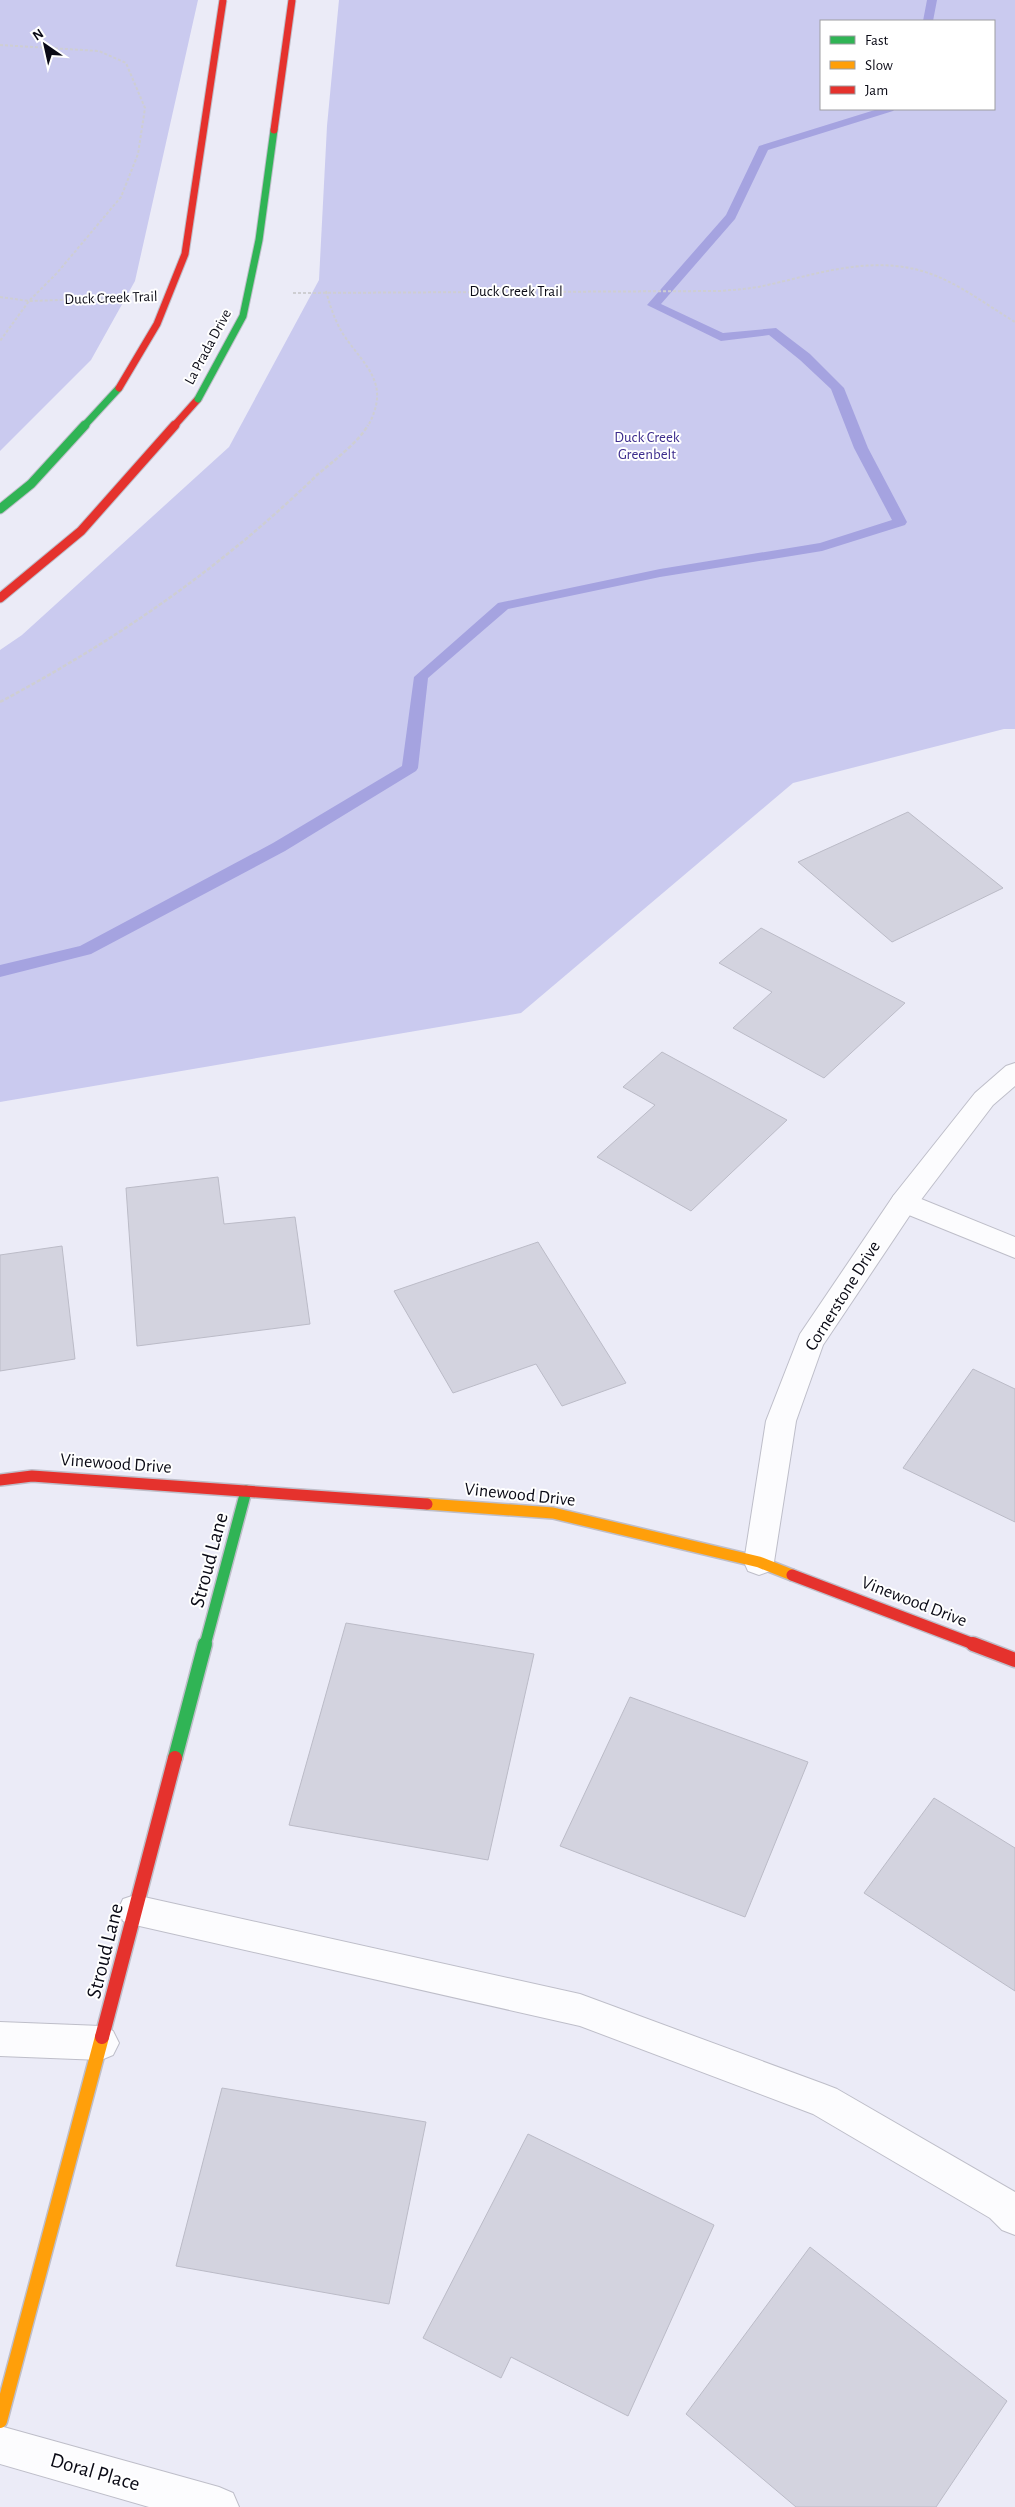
<svg xmlns="http://www.w3.org/2000/svg" width="1015" height="2507" font-family="'Alegreya Sans',sans-serif">
  <style>
    .green { fill: #cacaef; fill-rule: evenodd }
    .lines { fill: none; stroke-linecap: round; stroke-linejoin: round }
    .stream { fill: #a5a3e0; fill-rule: evenodd }
    .building { fill: #d3d3df; stroke: #bbbbc7 }
    .lane-casing { stroke: #bebec9; stroke-width: 2 }
    .street-casing { stroke: #bebec9; stroke-width: 2 }
    .fast-far3-casing { stroke: #bebec9; stroke-width: 9 }
    .fast-far2-casing { stroke: #bebec9; stroke-width: 11 }
    .fast-far1-casing { stroke: #bebec9; stroke-width: 14 }
    .fast-casing { stroke: #bebec9; stroke-width: 17 }
    .slow-far1-casing { stroke: #bebec9; stroke-width: 14 }
    .slow-casing { stroke: #bebec9; stroke-width: 17 }
    .jam-far3-casing { stroke: #bebec9; stroke-width: 9 }
    .jam-far2-casing { stroke: #bebec9; stroke-width: 11 }
    .jam-far1-casing { stroke: #bebec9; stroke-width: 14 }
    .jam-casing { stroke: #bebec9; stroke-width: 17 }
    .path-far1 { stroke: #ceced2; stroke-width: 2; stroke-dasharray: 3 2; stroke-linecap: butt }
    .path { stroke: #ceced2; stroke-width: 2.5; stroke-dasharray: 4 2; stroke-linecap: butt }
    .lane { fill: #fcfcfe; fill-rule: evenodd }
    .street { fill: #fcfcfe; fill-rule: evenodd }
    .fast-far3 { stroke: #30b455; stroke-width: 7 }
    .fast-far2 { stroke: #30b455; stroke-width: 9 }
    .fast-far1 { stroke: #30b455; stroke-width: 11 }
    .fast { stroke: #30b455; stroke-width: 14 }
    .slow-far1 { stroke: #ff9f0a; stroke-width: 11 }
    .slow { stroke: #ff9f0a; stroke-width: 14 }
    .jam-far3 { stroke: #e5322d; stroke-width: 7 }
    .jam-far2 { stroke: #e5322d; stroke-width: 9 }
    .jam-far1 { stroke: #e5322d; stroke-width: 11 }
    .jam { stroke: #e5322d; stroke-width: 14 }
    .fast-bridge-casing { stroke: #bebec9; stroke-width: 9; stroke-linecap: butt }
    .jam-bridge-casing { stroke: #bebec9; stroke-width: 9; stroke-linecap: butt }
    .fast-bridge { stroke: #30b455; stroke-width: 7 }
    .jam-bridge { stroke: #e5322d; stroke-width: 7 }
    .labels { text-anchor: middle; dominant-baseline: central; stroke-width: 4; stroke-linejoin: round; paint-order: stroke }
    .far-street-label { font-size: 15px; fill: #0a0a15; stroke: #fff }
    .far-park-label { font-size: 15px; fill: #3c2c8c; stroke: #fff }
    .street-label { font-size: 18px; fill: #0a0a15; stroke: #fff }
    .near-street-label { font-size: 21px; fill: #0a0a15; stroke: #fff }
  </style>
  <rect width="100%" height="100%" fill="#ebebf7"/>
  <path class="green" d="M0,0H198L135,281L91,360L0,451Z
    M339,0H1015V729H1004L793,783L521,1013L0,1102V650L22,635L229,447L319,280L327,126ZM994,21V109H821V21Z"/>
  <g class="lines">
    <path class="stream" d="M927,0H937L933,21H923Z
      M878,109H895L893,111L768,150L735,219L661,304L723,333L776,328L810,354L844,388L868,448L907,522L905,525L822,551L660,577L508,609L428,678L418,768L416,771L285,851L91,954L0,977V965L80,946L273,843L402,766L414,677L498,603L660,569L820,543L892,520L854,448L831,389L800,360L769,335L721,341L647,305L726,215L759,146Z"/>
  </g>
  <path class="building" d="M908,812L1003,888L892,942L798,862Z
    M761,928L905,1003L824,1078L733,1028L772,992L719,963Z
    M662,1052L787,1120L691,1211L597,1157L655,1105L623,1087Z
    M218,1177L224,1224L295,1217L310,1324L137,1346L126,1188Z
    M538,1242L626,1383L562,1406L536,1364L453,1393L394,1291Z
    M62,1246L75,1359L0,1371V1255Z
    M973,1369L1015,1389V1522L903,1468Z
    M346,1623L534,1654L488,1860L289,1825Z
    M630,1697L808,1762L745,1917L560,1846Z
    M934,1798L1015,1848V1991L864,1893Z
    M222,2088L426,2122L389,2304L176,2266Z
    M528,2134L714,2225L628,2416L511,2357L501,2378L423,2338Z
    M810,2247L1007,2401L936,2507H796L686,2414Z"/>
  <g class="lines">
    <defs>
      <path id="lane" d="M904,1192L1015,1237V1258L894,1209L890,1202L894,1195Z
        M135,1895L580,1994L824,2084L837,2089L1015,2192V2235L1002,2230L990,2218L813,2114L580,2026L135,1925L123,1921L118,1910L123,1899Z
        M0,2022L101,2026L113,2031L119,2043L113,2055L101,2060L0,2056Z"/>
      <path id="street" d="M1015,1063V1086L993,1105L914,1209L823,1345L796,1421L774,1562L770,1571L759,1575L748,1571L744,1562L766,1421L800,1334L894,1195L975,1093L1006,1066Z
        M0,2426L219,2487L233,2493L239,2507H149L0,2464Z"/>
      <path id="fast-far3" d="M84,426L119,388"/>
      <path id="fast-far2" d="M0,509L31,484L85,425"/>
      <path id="fast-far1" d="M205,1645L246,1491"/>
      <path id="fast" d="M175,1758L205,1644"/>
      <path id="slow-far1" d="M427,1504L553,1513L759,1562L792,1575"/>
      <path id="slow" d="M0,2421L102,2037"/>
      <path id="jam-far3" d="M174,426L198,399"/>
      <path id="jam-far2" d="M0,598L81,531L175,425"/>
      <path id="jam-far1" d="M0,1480L32,1476L427,1504
        M792,1575L976,1645"/>
      <path id="jam" d="M973,1644L1015,1660
        M102,2037L175,1758"/>
    </defs>
    <use href="#lane" class="lane-casing"/>
    <use href="#street" class="street-casing"/>
    <use href="#fast-far3" class="fast-far3-casing"/>
    <use href="#fast-far2" class="fast-far2-casing"/>
    <use href="#fast-far1" class="fast-far1-casing"/>
    <use href="#fast" class="fast-casing"/>
    <use href="#slow-far1" class="slow-far1-casing"/>
    <use href="#slow" class="slow-casing"/>
    <use href="#jam-far3" class="jam-far3-casing"/>
    <use href="#jam-far2" class="jam-far2-casing"/>
    <use href="#jam-far1" class="jam-far1-casing"/>
    <use href="#jam" class="jam-casing"/>
    <path class="path-far1" d="M0,45L99,51L126,63L145,108L138,154L121,197L57,273L29,301L0,341
      M326,291C330,306 335,321 343,334C366,368 391,383 368,426
      M293,293L720,291C733,290 745,289 758,287C812,276 866,255 922,271C956,281 985,304 1015,322
      M0,297L29,301L122,298"/>
    <path class="path" d="M0,702C118,639 221,568 317,475C332,462 359,442 368,425"/>
    <use href="#lane" class="lane"/>
    <use href="#street" class="street"/>
    <use href="#fast-far3" class="fast-far3"/>
    <use href="#fast-far2" class="fast-far2"/>
    <use href="#fast-far1" class="fast-far1"/>
    <use href="#fast" class="fast"/>
    <use href="#slow-far1" class="slow-far1"/>
    <use href="#slow" class="slow"/>
    <use href="#jam-far3" class="jam-far3"/>
    <use href="#jam-far2" class="jam-far2"/>
    <use href="#jam-far1" class="jam-far1"/>
    <use href="#jam" class="jam"/>
    <defs>
      <path id="fast-bridge" d="M198,399L243,316L259,240L274,130"/>
      <path id="jam-bridge" d="M274,130L292,0
        M119,388L157,324L185,254L223,0"/>
    </defs>
    <use href="#fast-bridge" class="fast-bridge-casing"/>
    <use href="#jam-bridge" class="jam-bridge-casing"/>
    <use href="#fast-bridge" class="fast-bridge"/>
    <use href="#jam-bridge" class="jam-bridge"/>
  </g>
  <g class="labels">
    <g class="far-street-label">
      <text x="516" y="291">Duck Creek Trail</text>
      <text transform="translate(111 298) rotate(-2)">Duck Creek Trail</text>
      <text transform="translate(208 347) rotate(-62)">La Prada Drive</text>
    </g>
    <g class="far-park-label">
      <text x="647" y="437">Duck Creek<tspan x="647" dy="17">Greenbelt</tspan></text>
    </g>
    <g class="street-label">
      <text transform="translate(843 1296) rotate(-58)">Cornerstone Drive</text>
      <text transform="translate(116 1464) rotate(4)">Vinewood Drive</text>
      <text transform="translate(520 1495) rotate(6)">Vinewood Drive</text>
      <text transform="translate(914 1602) rotate(21)">Vinewood Drive</text>
    </g>
    <g class="near-street-label">
      <text transform="translate(209 1560) rotate(-75)">Stroud Lane</text>
      <text transform="translate(105 1951) rotate(-76)">Stroud Lane</text>
      <text transform="translate(95 2472) rotate(16)">Doral Place</text>
    </g>
  </g>
  <rect x="820" y="20" width="175" height="90" fill="#ffffff" stroke="#9d9da1"/>
  <rect x="830" y="36" width="25" height="8" fill="#30b455" stroke="#9d9da1"/>
  <text x="865" y="45" font-size="15" fill="#0a0a15">Fast</text>
  <rect x="830" y="61" width="25" height="8" fill="#ff9f0a" stroke="#9d9da1"/>
  <text x="865" y="70" font-size="15" fill="#0a0a15">Slow</text>
  <rect x="830" y="86" width="25" height="8" fill="#e5322d" stroke="#9d9da1"/>
  <text x="865" y="95" font-size="15" fill="#0a0a15">Jam</text>
  <g transform="translate(45 45) rotate(326)" stroke="#ffffff" stroke-width="4" paint-order="stroke">
  <path d="M0-4L9 19L0 12L-9 19Z" fill="#0a0a15"/>
  <text y="-8" font-size="14" font-weight="bold" text-anchor="middle" fill="#0a0a15">N</text>
  </g>
</svg>
